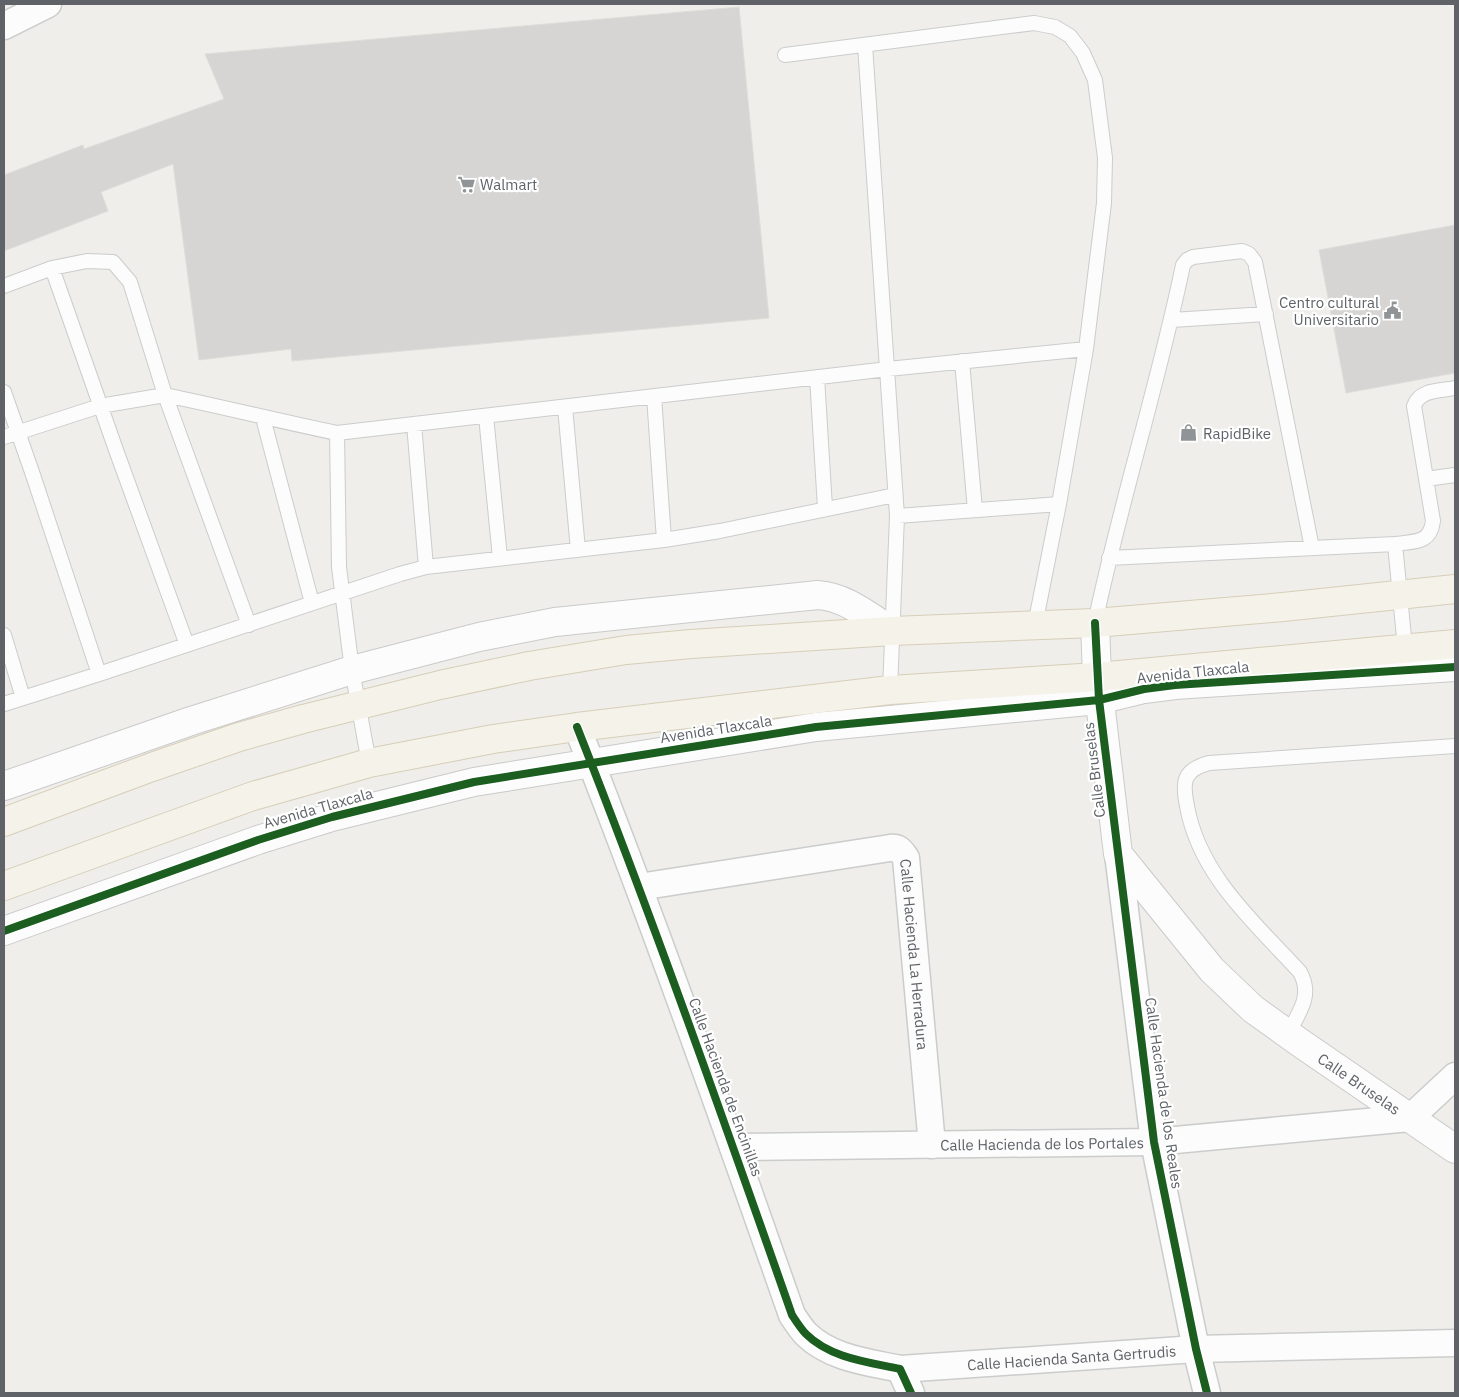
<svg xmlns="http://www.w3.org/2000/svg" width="1459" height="1397" font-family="'IBM Plex Sans',sans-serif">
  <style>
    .building { fill: #d6d5d3; stroke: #deddd9 }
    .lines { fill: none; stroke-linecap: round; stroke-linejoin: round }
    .lane-casing { stroke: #cbcccc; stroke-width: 16 }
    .street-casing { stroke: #cbcccc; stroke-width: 29 }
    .secondary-casing { stroke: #cacacb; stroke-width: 30 }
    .primary-casing { stroke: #d7ceb8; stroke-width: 30 }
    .lane { stroke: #fdfcfc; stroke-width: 14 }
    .street { stroke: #fdfcfc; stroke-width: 26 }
    .secondary { stroke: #fdfcfc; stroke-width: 28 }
    .primary { stroke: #f4f2e9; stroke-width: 28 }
    .cycleway-casing { stroke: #fff; stroke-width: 11 }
    .cycleway { stroke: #1b5e20; stroke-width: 8 }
    .labels { text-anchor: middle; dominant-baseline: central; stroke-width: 4.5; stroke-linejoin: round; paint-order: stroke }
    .poi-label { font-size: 15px; fill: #5f6368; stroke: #fff; text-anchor: start }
    .street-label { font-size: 15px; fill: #5f6368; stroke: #fff }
  </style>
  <rect width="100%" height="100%" fill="#efeeea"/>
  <path class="building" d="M739,7L769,318L292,361L291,349L199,360L173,164L101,192L108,211L4,251V175L83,145L84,149L224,99L205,54Z
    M1455,225V373L1346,393L1319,250Z"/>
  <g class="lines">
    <defs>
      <path id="lane" d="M865,45L897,516L890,690
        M785,55L1034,23L1055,27L1070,36L1083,53L1095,80L1105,158L1104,203L1086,349
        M52,268L116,450L187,645
        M4,286L52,268L87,261L113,262L130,282L165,395C223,407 279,421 337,433
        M1172,320L1266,314
        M962,361L975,510
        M817,377L825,508
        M4,392L33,475L99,674
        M654,396L664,540
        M565,407L578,550
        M486,416L500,558
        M263,418L312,603
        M414,424L426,567
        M4,437L100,406L165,395L249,625
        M1426,479L1455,475
        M897,516L1059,504
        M1395,544L1405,648
        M1109,558L1395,544C1415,541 1430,544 1433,521L1414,406C1420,389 1440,391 1455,388
        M1095,623C1120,503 1158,386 1183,265L1187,260L1193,257L1242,251L1249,254L1255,262L1312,548
        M4,635L23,698
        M4,704L99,674L400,574L426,567L664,540L720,531L895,495
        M369,763L352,670L339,567L337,433L888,369L1086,349L1059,504L1035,625
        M1288,1034C1299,1012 1313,996 1300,972C1255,923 1199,875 1187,806C1182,782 1183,770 1209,763L1455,746"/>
      <g id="street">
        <path d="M4,26L48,4"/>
        <path d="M577,727C654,922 723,1118 792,1315C796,1321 801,1329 806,1334C830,1358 868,1362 900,1369L911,1393"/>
        <path d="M1118,854L1154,1142L1196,1349L1207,1393"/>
        <path id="s1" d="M639,887L890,848C899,847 901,851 906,858L932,1145"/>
        <path id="s2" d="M733,1147L1154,1142L1410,1118L1455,1076"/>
        <path id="s3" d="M900,1369L1196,1349L1455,1343"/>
      </g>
      <g id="secondary">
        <path id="s4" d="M1095,623L1097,677L1118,854L1212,970L1253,1009L1299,1042L1455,1149"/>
        <path d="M4,786L191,721L352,670L479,637L555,622L818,595C846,597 868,616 892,631"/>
        <path d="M4,931L258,840L332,817L474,782L816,727L1099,700L1144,689L1175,685L1455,667"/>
      </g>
      <path id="primary" d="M4,822L152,767L239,737L303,719L440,685L529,666L626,650L691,644L892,631L1095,623L1283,607L1455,589
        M4,886L253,796L369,763L493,739L577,727L890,690L1097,677L1455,644"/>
    </defs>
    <use href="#lane" class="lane-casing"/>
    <use href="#street" class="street-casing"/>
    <use href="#secondary" class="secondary-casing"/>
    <use href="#primary" class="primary-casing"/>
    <use href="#lane" class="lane"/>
    <use href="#street" class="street"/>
    <use href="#secondary" class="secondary"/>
    <use href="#primary" class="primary"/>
    <defs>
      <path id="cycleway" d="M1095,623L1099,700L1154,1142L1196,1349L1207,1393
        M577,727C654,922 723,1118 792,1315C796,1321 801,1329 806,1334C830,1358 868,1362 900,1369L911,1393
        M4,931L258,840L332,817L474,782L816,727L1099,700L1144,689L1175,685L1455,667"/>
    </defs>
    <use href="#cycleway" class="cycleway-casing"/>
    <use href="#cycleway" class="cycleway"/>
  </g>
  <defs>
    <symbol id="supermarket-bare" viewBox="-9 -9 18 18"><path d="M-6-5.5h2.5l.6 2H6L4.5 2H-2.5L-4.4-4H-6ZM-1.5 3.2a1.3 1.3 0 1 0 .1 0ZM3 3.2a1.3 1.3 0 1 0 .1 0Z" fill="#919496" stroke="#fff" stroke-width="2.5" paint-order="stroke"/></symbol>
    <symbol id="civic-bare" viewBox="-9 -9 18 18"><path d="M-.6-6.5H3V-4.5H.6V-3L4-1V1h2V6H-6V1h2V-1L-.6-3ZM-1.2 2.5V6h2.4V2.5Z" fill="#919496" stroke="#fff" stroke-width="2.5" paint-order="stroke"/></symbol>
    <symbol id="shop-bare" viewBox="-9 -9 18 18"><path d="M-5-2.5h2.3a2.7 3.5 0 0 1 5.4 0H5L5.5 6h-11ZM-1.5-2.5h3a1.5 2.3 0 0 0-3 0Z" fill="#919496" stroke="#fff" stroke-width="2.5" paint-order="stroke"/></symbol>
  </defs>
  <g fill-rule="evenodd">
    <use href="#supermarket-bare" x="454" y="172" width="25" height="25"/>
    <use href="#civic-bare" x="1380" y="298" width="25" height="25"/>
    <use href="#shop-bare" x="1176" y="420" width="25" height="25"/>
  </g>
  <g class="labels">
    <g class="poi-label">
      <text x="480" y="184">Walmart</text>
      <text x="1379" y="302" text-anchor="end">Centro cultural<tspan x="1379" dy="17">Universitario</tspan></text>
      <text x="1203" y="433">RapidBike</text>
    </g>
    <g class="street-label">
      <text transform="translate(1193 672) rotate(-6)">Avenida Tlaxcala</text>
      <text transform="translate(716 729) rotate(-9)">Avenida Tlaxcala</text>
      <text transform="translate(1094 770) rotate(-97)">Calle Bruselas</text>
      <text transform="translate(318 808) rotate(-16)">Avenida Tlaxcala</text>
      <text stroke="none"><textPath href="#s1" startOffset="371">Calle Hacienda La Herradura</textPath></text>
      <text stroke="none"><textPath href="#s4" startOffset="568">Calle Bruselas</textPath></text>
      <text transform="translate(726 1087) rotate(70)">Calle Hacienda de Encinillas</text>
      <text transform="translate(1164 1093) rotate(82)">Calle Hacienda de los Reales</text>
      <text stroke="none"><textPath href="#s2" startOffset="309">Calle Hacienda de los Portales</textPath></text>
      <text stroke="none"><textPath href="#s3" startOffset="172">Calle Hacienda Santa Gertrudis</textPath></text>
    </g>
  </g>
  <rect width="1459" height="1397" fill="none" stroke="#5f6368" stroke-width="10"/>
</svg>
